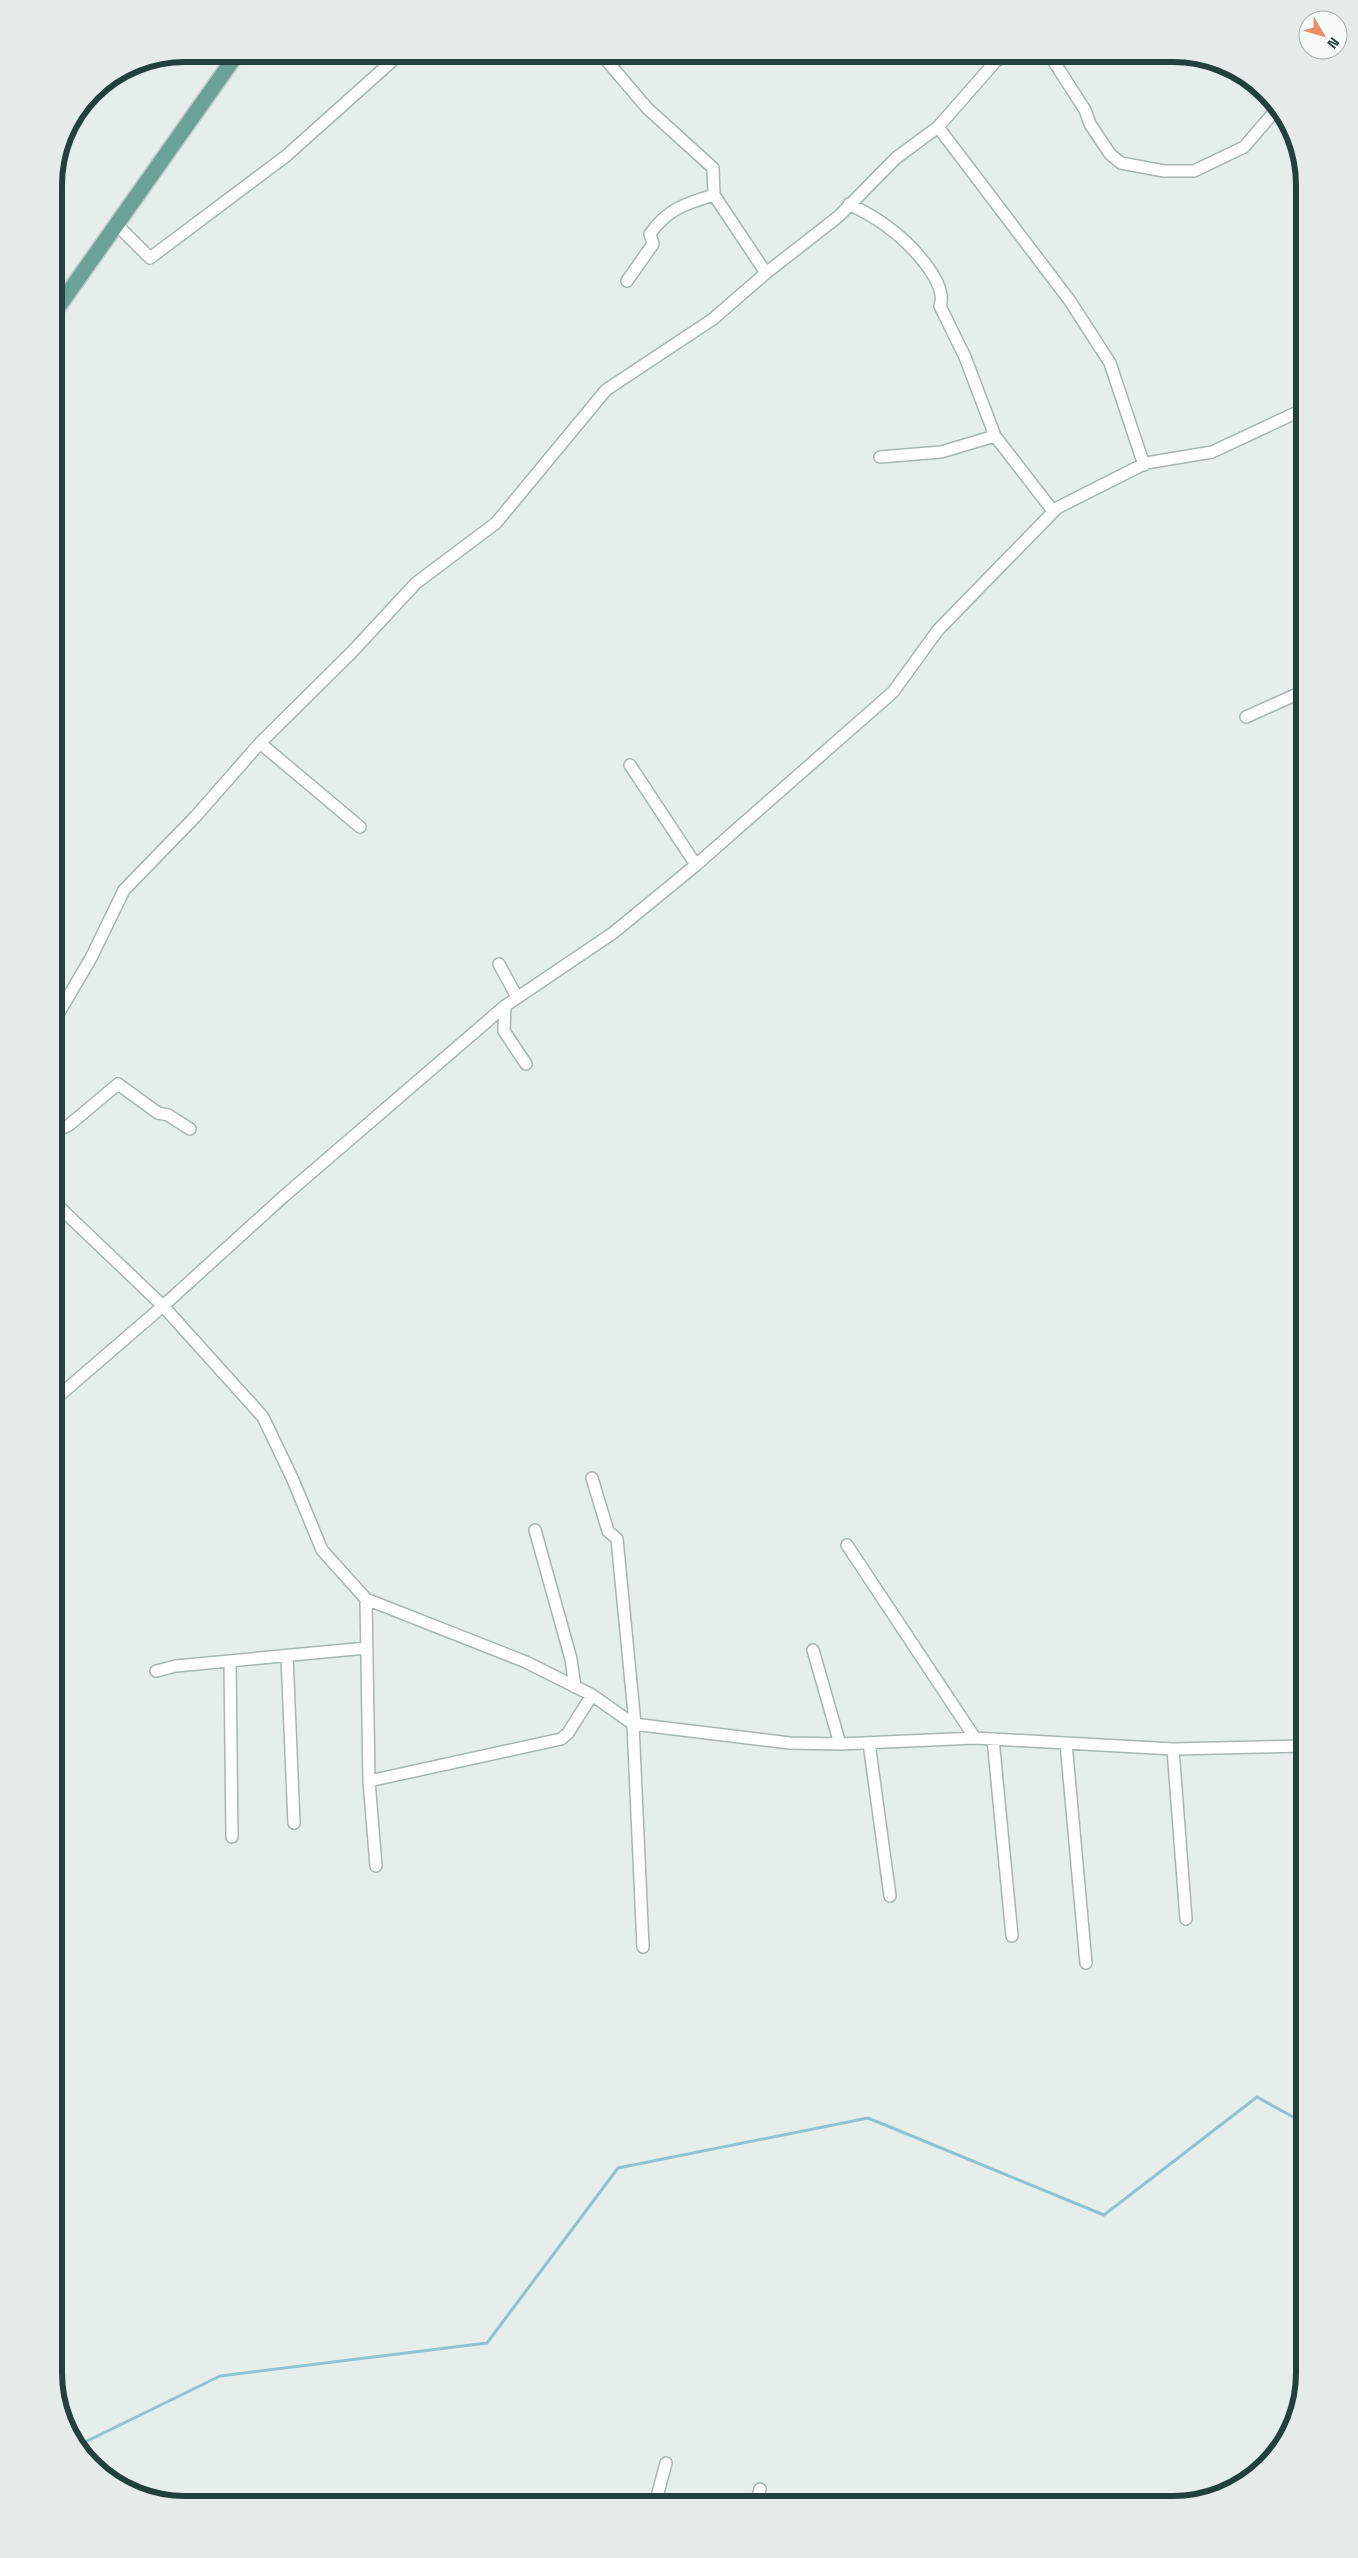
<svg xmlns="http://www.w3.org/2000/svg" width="1358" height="2558" font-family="'Space Grotesk',sans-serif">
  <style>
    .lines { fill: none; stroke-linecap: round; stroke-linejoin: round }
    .stream { stroke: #8fc3d1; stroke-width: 3 }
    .minor-casing { stroke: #a7b6b2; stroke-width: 14 }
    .major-casing { stroke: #c2cac8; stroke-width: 18 }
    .minor { stroke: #fff; stroke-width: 11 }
    .major { stroke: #6ba297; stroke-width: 15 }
    .rim { fill: none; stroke: #24403a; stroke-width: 6 }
  </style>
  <rect width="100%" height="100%" fill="#e5eeea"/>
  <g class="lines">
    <path class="stream" d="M81,2444L220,2376L487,2343L618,2168L868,2118L1104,2215L1257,2097L1304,2123"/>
    <defs>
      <path id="minor" d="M601,54L647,108L713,168L714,195L766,273
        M1049,54L1085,110L1090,124L1110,154L1121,163L1164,171H1194L1244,147L1275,111
        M938,127L1070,301L1110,363L1144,465
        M849,204C863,211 877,218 889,228C907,241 949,282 940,306L965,357L995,436L1053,511
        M117,225L150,258L286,156L400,54
        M627,281L653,244L650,234C667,209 687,203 714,195
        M880,457L941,452L995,436
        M1246,717L1304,691
        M260,743L360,827
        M630,765L696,865
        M499,964L517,997
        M505,1006L504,1031L526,1064
        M54,1021L91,958L124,890L196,816L260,743L352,652L416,583L496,523L606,390L713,319L766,273L839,216L896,158L938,127L995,62L1007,54
        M54,1132L69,1125L118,1084L158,1113L168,1115L190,1129
        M54,1202L163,1306L263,1417L293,1480L322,1550L366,1599L526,1662L592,1695L633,1724L790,1743L840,1744L975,1738L1173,1749L1304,1746
        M54,1400L163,1306L283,1197L505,1006L613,933L696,865L893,692L938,630L1057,508L1146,463L1212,452L1304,409
        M592,1478L608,1531L617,1539L635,1724
        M535,1530L571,1659L575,1687
        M847,1545L975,1738
        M366,1599L369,1781L376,1866
        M813,1650L840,1744
        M287,1656L294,1823
        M230,1661L232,1837
        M156,1671L176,1666L366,1648
        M633,1724L643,1947
        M993,1739L1012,1936
        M869,1743L890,1896
        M1066,1743L1086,1963
        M1173,1749L1186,1919
        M369,1781L561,1739L568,1733L592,1695
        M655,2504L666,2463
        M756,2504L760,2489"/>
      <path id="major" d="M54,313L237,54"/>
    </defs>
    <use href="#minor" class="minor-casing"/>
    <use href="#major" class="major-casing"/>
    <use href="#minor" class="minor"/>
    <use href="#major" class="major"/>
  </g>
  <path d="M0 0H1358V2558H0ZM185 62H1173A123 123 0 0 1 1296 185V2373A123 123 0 0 1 1173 2496H185A123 123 0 0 1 62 2373V185A123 123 0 0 1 185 62Z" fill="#e5ebe9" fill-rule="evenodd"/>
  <path class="rim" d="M185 62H1173A123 123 0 0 1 1296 185V2373A123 123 0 0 1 1173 2496H185A123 123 0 0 1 62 2373V185A123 123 0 0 1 185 62Z"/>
  <g transform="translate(1323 35) rotate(128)"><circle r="24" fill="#f6faf8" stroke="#a2b0ac"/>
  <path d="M0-4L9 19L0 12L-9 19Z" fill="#ee8d63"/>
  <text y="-8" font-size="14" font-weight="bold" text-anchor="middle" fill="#24403a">N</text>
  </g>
</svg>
